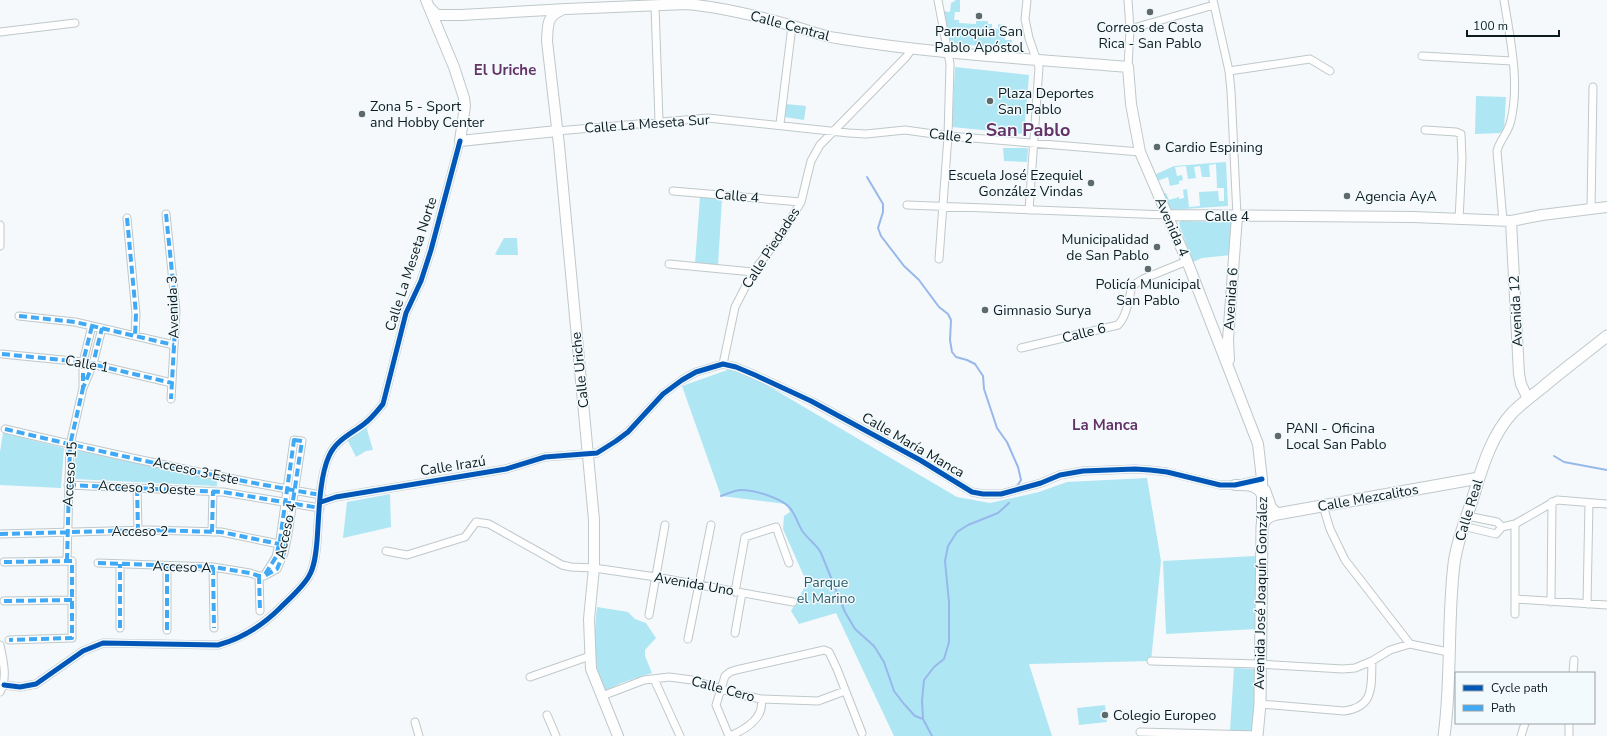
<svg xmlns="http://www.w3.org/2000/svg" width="1607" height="736" font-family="'Nunito Sans',sans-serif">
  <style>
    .green { fill: #aee6f4; fill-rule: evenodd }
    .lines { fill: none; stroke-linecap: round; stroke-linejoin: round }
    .stream { stroke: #98b8eb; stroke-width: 2 }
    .street-casing { stroke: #bfc8cb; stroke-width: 9 }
    .secondary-casing { stroke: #bfc8cb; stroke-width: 12 }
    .primary-casing { stroke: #bfc8cb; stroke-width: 13 }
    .street { stroke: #fefefe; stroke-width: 7 }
    .secondary { stroke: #fefefe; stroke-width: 10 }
    .primary { stroke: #fefefe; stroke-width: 11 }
    .quiet { stroke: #3fa9f5; stroke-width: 4; stroke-dasharray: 8 4; stroke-linecap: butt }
    .cycleway-casing { stroke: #f3fafd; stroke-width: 8 }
    .cycleway { stroke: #0057b8; stroke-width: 5 }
    .poi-dot { fill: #5e696b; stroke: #f3fafd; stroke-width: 1.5 }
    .labels { text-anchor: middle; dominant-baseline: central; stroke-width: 3; stroke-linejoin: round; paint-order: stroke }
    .street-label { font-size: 14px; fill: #0c1b1e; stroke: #f3fafd }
    .poi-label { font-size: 14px; fill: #0c1b1e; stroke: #f3fafd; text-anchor: start }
    .park-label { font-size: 14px; fill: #285c69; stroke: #f3fafd }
    .neighbourhood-label { font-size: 15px; font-weight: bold; fill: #643366; stroke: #f3fafd }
    .district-label { font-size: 18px; font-weight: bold; fill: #643366; stroke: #f3fafd }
  </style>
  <rect width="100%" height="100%" fill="#f5f9fb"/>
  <path class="green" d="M955,0H960V12H955L954,20H959V23L976,24V21H988V24H992V28L998,29V24L1003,25L1005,40H1012L1011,49L950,43L948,41L943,11L950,12L951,3L955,1Z
    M955,67L1029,75L1024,134L952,127Z
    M1476,96L1506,97L1504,129L1500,133L1475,134Z
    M786,104L806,106L804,120L785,117Z
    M1003,148H1026L1028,149L1027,162L1004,161Z
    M1226,162L1228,206L1169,210L1154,175L1174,166ZM1216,164L1217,188H1224V201H1219L1218,191L1199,192L1200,206L1189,207L1187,189L1183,190L1184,198L1179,199V197L1169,200L1166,193H1164L1162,187L1159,188L1157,181L1168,177L1170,186L1179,184V181L1183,180L1182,175L1177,176L1175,167L1186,166L1188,179L1196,178L1194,167L1200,166L1202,177H1210L1209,165Z
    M700,197L722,198L718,266L695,264Z
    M1181,221L1233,222L1231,255L1202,258L1193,262L1180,227L1179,223Z
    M504,238H517L518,255H497L495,254Z
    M736,367L957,497L990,503L1039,492L1067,482L1147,478L1161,561L1151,661L1029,664L1052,736H894L836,613L799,624L791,611L807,583L783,529L784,516L790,512L786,504L721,496L682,386Z
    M366,426L373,450L366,451L356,457L347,439Z
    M3,433L64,448L61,488L0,485V452Z
    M75,450L217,480V486L74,479Z
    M390,494L391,527L343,538L347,502Z
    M1255,556L1256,629L1166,634L1163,561Z
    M597,607L628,612L635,619L646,623L656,638L645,650V656L652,673L621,683L605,691C592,667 594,634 597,607Z
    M1234,668L1256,669L1253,732L1230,731Z
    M1105,705L1107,722L1079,725L1077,708Z"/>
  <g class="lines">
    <path class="stream" d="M867,177L883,204V212L878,228L881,236L904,266L919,280L939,307L948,314L951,320L950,340L952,352L956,357L967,360L975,364L983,376L984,389L997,428L1007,442L1018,467L1021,480L1017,486
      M1554,456L1564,462L1607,470
      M721,496C727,494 735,490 741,490C754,490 782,498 790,508C796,515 798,525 803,532C809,540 818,546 821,553L845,612L855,629L874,646L884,662L894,691L904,704L915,716L923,719L932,736
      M923,718L922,701L924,680L934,667L944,659L949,642V602L945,561L948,546L957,532L968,525L998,513L1009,503"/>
    <defs>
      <path id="street" d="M938,0L950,64L948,136L939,259
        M1027,0L1025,19L1029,38L1039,67L1029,210
        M1213,0L1229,71L1231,91L1237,216
        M655,6L659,121
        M1130,29L1214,5
        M0,32L75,23
        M1422,56L1512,61
        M1128,67L1130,29L1128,0
        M1229,71L1310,59L1330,71
        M780,124L792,26
        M1425,130L1456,132L1461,134L1462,159L1459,220
        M557,131L708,118L849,133L866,134L905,130L948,136L1140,152
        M673,191L801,202
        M907,205L1167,215
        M1591,209L1593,87
        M166,214L176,311L171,399
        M127,218L136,314L135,336
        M1503,221L1497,151C1500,139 1509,132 1511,120C1520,82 1510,38 1504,0
        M0,225V246
        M669,264L753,272
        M19,316L75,322L174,345
        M92,326L83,362V388L93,364L102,328
        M1021,348L1118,325C1127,316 1129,298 1132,286L1143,279L1187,261
        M2,354L83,362L172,383
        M723,364L735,307L753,272L780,237L801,202L811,161L820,145L906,57L912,49
        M5,429C110,454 215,477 321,495
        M294,440L302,441L288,534L284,553L277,569L264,576L276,557L280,540Z
        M68,485L223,492L320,508
        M137,488L138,530
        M321,502L336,497L506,469L545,457L597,453L616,441L628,432L663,394L682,380L696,372L723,364L736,367L755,375L811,401L920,460L972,492L983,494H1001L1041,483L1060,475L1083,471L1135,469L1150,470L1167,472L1220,485H1235L1262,479
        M1323,506L1330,529L1345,560L1410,644
        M1467,516L1497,522L1502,527L1515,524L1557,500L1607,504
        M1463,526L1496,534L1502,527
        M212,532L213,491
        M0,534L148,530L221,532L279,544
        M386,551L407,555L465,537L476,522L489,524L562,565L571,567L594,568L656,577L793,602
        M67,561L70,445L83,388
        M4,562L72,561V638L9,640
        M98,563L213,567L250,573L259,576H264
        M213,567L214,628
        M259,576L260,611
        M735,592L745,537L776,527L789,563
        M1515,599V524
        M4,601L72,600
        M1551,602L1552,502
        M1587,604L1589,503
        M1515,614V599L1607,605
        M649,615L665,525
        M120,628V564
        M167,630V566
        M735,633L742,593
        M688,639L711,525
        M0,645C3,660 8,678 0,692
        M1151,661L1259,664L1343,669L1355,668L1372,661L1390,650L1410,644L1448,652
        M1573,673L1574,660
        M530,677L590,656
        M654,679L680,736
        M4,685L20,687L36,684L83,651L103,643L218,645C243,638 262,626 280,608C289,599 303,587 309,576C315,566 316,552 317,541C319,516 319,478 329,456C336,440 351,434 364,424C372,418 377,411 383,404L406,313L421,281L431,250L460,141
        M602,696L644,680L669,677L692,680L737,694L761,699L818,701L845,691
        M1260,704L1344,711C1375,707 1371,686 1372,661
        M547,715L556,736
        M415,722L419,736
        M1140,732L1257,735
        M729,736L716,705L725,676L730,672L736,670L824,650L829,652L837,669L862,733
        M730,736C744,730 765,718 761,699
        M1521,736L1525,723
        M1569,736V723"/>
      <path id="secondary" d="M426,0L454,67L464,98L465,106L460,141L557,131
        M430,8L437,15H461L566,9L686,4C722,7 758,16 793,26C807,30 822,36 836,38C933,54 1031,59 1128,67L1131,104L1140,152L1187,261L1258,444L1262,479V526
        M562,10C546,16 548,26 547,41L559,145L594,520V568L589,619L591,669L618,736
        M1167,215L1413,217L1511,221L1542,215L1607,207
        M1511,221L1519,374L1521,384L1528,399
        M1229,360L1228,340L1237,216
        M1235,485C1246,485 1257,484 1262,495
        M1265,490L1271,507L1277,514"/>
      <path id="primary" d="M1257,736L1260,704L1262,526C1265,518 1269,516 1277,514L1479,478
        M1444,736C1452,679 1447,621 1454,564C1457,539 1468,515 1475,491C1483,464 1493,433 1513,412C1522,403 1533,395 1543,387C1564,369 1586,353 1607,336"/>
    </defs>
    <use href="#street" class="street-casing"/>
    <use href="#secondary" class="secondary-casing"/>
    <use href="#primary" class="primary-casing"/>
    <use href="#street" class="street"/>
    <use href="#secondary" class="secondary"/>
    <use href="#primary" class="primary"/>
    <path class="quiet" d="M166,214L176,311L171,399
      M127,218L136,314L135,336
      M19,316L75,322L174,345
      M92,326L83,362V388L93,364L102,328
      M2,354L83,362L172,383
      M5,429C110,454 215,477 321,495
      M294,440L302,441L288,534L284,553L277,569L264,576L276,557L280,540Z
      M68,485L223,492L320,508
      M137,488L138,530
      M212,532L213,491
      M0,534L148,530L221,532L279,544
      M67,561L70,445L83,388
      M4,562L72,561V638L9,640
      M98,563L213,567L250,573L259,576H264
      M213,567L214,628
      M259,576L260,611
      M4,601L72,600
      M120,628V564
      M167,630V566"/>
    <defs>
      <path id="cycleway" d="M321,502L336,497L506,469L545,457L597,453L616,441L628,432L663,394L682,380L696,372L723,364L736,367L755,375L811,401L920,460L972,492L983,494H1001L1041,483L1060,475L1083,471L1135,469L1150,470L1167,472L1220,485H1235L1262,479
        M4,685L20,687L36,684L83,651L103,643L218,645C243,638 262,626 280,608C289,599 303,587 309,576C315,566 316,552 317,541C319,516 319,478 329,456C336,440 351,434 364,424C372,418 377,411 383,404L406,313L421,281L431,250L460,141"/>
    </defs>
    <use href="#cycleway" class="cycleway-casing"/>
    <use href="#cycleway" class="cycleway"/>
  </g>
  <g class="poi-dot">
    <circle cx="1150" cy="12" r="4"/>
    <circle cx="979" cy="16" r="4"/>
    <circle cx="990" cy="101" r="4"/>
    <circle cx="362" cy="114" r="4"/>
    <circle cx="1157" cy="147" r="4"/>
    <circle cx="1091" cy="183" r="4"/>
    <circle cx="1347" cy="196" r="4"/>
    <circle cx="1157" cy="247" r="4"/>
    <circle cx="1148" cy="269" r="4"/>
    <circle cx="985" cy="310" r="4"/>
    <circle cx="1278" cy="436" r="4"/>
    <circle cx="1105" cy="715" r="4"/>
  </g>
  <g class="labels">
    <g class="street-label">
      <text transform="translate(790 26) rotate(15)">Calle Central</text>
      <text transform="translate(647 124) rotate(-4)">Calle La Meseta Sur</text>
      <text transform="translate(951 136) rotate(7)">Calle 2</text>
      <text transform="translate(737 196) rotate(5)">Calle 4</text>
      <text x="1227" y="216">Calle 4</text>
      <text transform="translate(1172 227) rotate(66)">Avenida 4</text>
      <text transform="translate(771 248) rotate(-57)">Calle Piedades</text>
      <text transform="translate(411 264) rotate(-72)">Calle La Meseta Norte</text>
      <text transform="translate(1231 299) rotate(-86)">Avenida 6</text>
      <text transform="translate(173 307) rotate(-92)">Avenida 3</text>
      <text transform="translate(1516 311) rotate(-93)">Avenida 12</text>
      <text transform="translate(1084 333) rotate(-14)">Calle 6</text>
      <text transform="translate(87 364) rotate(10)">Calle 1</text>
      <text transform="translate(580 370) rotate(-96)">Calle Uriche</text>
      <text transform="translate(913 445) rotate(30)">Calle María Manca</text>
      <text transform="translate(453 466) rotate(-9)">Calle Irazú</text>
      <text transform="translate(196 471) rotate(12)">Acceso 3 Este</text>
      <text transform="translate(70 474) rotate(-86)">Acceso 15</text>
      <text transform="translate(147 488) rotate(3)">Acceso 3 Oeste</text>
      <text transform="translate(1368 498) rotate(-10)">Calle Mezcalitos</text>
      <text transform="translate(1469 510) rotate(-73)">Calle Real</text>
      <text x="140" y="531">Acceso 2</text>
      <text transform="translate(286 531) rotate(-78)">Acceso 4</text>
      <text transform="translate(182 567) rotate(2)">Acceso A</text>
      <text transform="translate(694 584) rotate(10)">Avenida Uno</text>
      <text transform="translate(1261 593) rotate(-89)">Avenida José Joaquín González</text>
      <text transform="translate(723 689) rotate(15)">Calle Cero</text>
    </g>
    <g class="poi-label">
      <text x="1150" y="27" text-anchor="middle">Correos de Costa<tspan x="1150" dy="16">Rica - San Pablo</tspan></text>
      <text x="979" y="31" text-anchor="middle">Parroquia San<tspan x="979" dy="16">Pablo Apóstol</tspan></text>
      <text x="998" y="93">Plaza Deportes<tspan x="998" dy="16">San Pablo</tspan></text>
      <text x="370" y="106">Zona 5 - Sport<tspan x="370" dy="16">and Hobby Center</tspan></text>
      <text x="1165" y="147">Cardio Espining</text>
      <text x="1083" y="175" text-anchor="end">Escuela José Ezequiel<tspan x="1083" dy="16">González Vindas</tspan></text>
      <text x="1355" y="196">Agencia AyA</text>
      <text x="1149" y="239" text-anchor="end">Municipalidad<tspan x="1149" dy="16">de San Pablo</tspan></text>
      <text x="1148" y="284" text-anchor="middle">Policía Municipal<tspan x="1148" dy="16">San Pablo</tspan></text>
      <text x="993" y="310">Gimnasio Surya</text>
      <text x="1286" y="428">PANI - Oficina<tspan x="1286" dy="16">Local San Pablo</tspan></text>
      <text x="1113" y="715">Colegio Europeo</text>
    </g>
    <g class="park-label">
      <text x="826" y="582">Parque<tspan x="826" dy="16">el Marino</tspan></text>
    </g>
    <g class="neighbourhood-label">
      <text x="505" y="70">El Uriche</text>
      <text x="1105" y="425">La Manca</text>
    </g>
    <g class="district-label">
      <text x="1028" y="130">San Pablo</text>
    </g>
  </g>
  <rect x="1455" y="672" width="140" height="52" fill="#f3fafd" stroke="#97a1a4"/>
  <rect x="1463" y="685" width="20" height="6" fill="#0057b8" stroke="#97a1a4"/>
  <text x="1491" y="692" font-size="12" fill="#0c1b1e">Cycle path</text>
  <rect x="1463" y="705" width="20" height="6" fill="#3fa9f5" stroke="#97a1a4"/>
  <text x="1491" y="712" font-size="12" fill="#0c1b1e">Path</text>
  <path d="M1467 30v6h92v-6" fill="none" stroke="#0c1b1e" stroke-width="2"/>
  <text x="1473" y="30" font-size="12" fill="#0c1b1e" stroke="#f3fafd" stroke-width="3" paint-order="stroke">100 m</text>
</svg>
